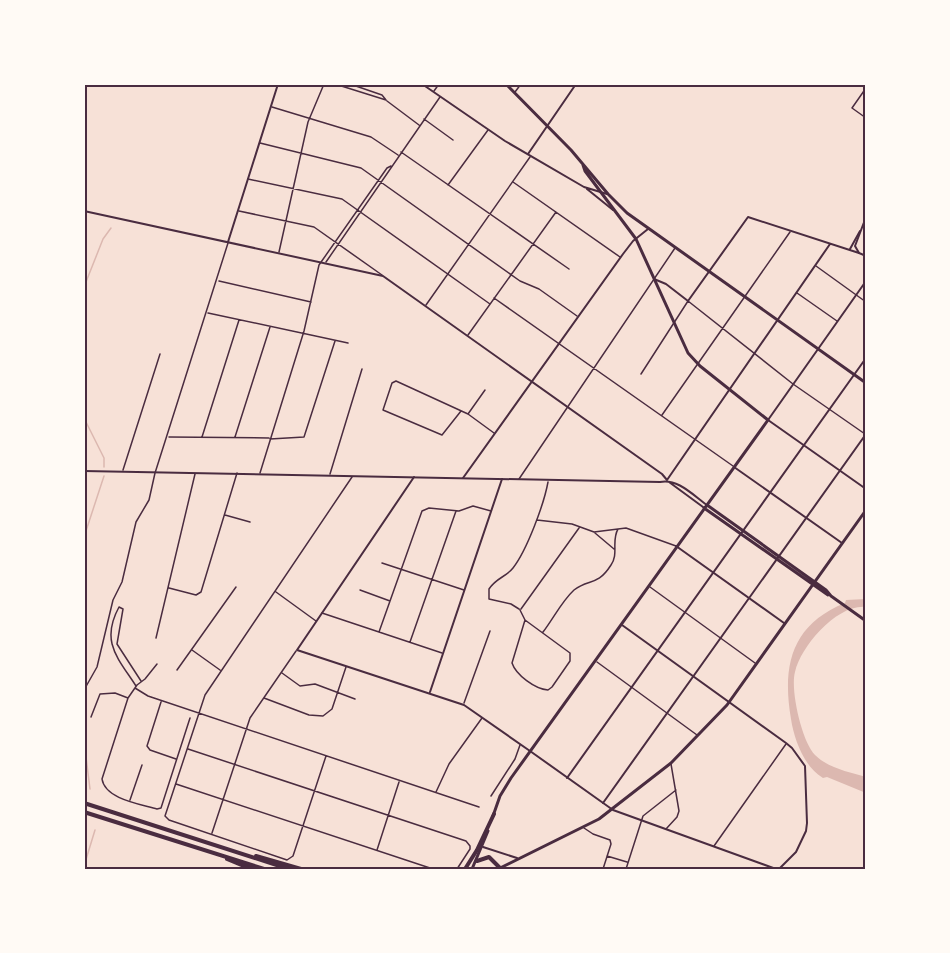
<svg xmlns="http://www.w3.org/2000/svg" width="950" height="953" font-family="Roboto,sans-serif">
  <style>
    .water { fill: #dcb8b0 }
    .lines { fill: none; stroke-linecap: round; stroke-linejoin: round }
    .stream { stroke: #dcb8b0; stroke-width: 1.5 }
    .minor { stroke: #4a2c40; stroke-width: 1.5 }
    .tertiary { stroke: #4a2c40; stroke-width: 2 }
    .secondary { stroke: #4a2c40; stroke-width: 2 }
    .primary { stroke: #4a2c40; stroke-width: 3 }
    .motorway { stroke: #4a2c40; stroke-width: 4 }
    .neatline { fill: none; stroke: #4a2c40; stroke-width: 2 }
  </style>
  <rect width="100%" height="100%" fill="#f7e1d7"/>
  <path class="water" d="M866,599V607C837,604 801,646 795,672C790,690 802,742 815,755C828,768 849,772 866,777V793L827,777L823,778C804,767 794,739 791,719C782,666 791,625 845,603L846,600Z"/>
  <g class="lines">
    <path class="stream" d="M84,287L103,239L111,228
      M84,418L104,458V467
      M84,537L104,476
      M84,741L90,789
      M84,866L95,830"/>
    <path class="minor" d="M95,84L98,86
      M335,84L386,100L382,95L350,84
      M866,88L852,108L866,118
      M434,91L439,84
      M515,92L521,84
      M387,101L419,125
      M272,107L371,137L398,155
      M424,119L453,140
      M84,122H85
      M260,143L361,168L520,281L539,289L577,316
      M401,152L569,269
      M248,179L342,199L490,304
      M513,182L620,257
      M448,185L488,130
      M239,211L314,227L382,275
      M279,252L308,122L324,84
      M326,262L440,97
      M816,266L866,302
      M219,281L311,302
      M797,293L837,321
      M494,298L733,466
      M426,305L530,157
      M208,313L348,343
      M468,335L556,212
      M641,374L688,301L793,384L865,434
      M461,411L442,435L383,410L392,383L396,381L468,414L494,433
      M468,414L485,390
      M662,415L790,232
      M169,437L269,438
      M202,437L239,320
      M235,437L270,327
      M270,439L304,437L335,341
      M123,470L160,354
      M260,473L304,331L319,265L387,168L391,166
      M330,474L362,369
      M519,479L675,248
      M225,515L250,522
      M537,520L572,524L594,532L626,528L676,546
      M595,533L614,549
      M382,563L464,590
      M650,587L755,663
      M169,588L196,595L201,592L237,473
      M360,590L390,601
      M276,592L316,621
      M519,609L511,604L489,599V589C496,578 506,577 513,568C527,550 544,504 548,482
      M521,609L579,528
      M520,610L525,620L570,653V661L552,687L548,690C535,689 516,675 512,663L525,620
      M322,613L442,653
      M379,632L422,511L429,508L459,511L473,506L491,511
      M543,632C553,619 562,601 574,590C589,578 597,587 611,565C619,554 611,541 618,529
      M156,638L195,474
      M410,642L456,511
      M192,650L220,670
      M597,662L697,735
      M157,664L145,679L137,685L128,698L102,779C105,799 140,804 157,809L161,808L190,718
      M177,670L236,587
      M282,673L300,686L315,684L355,699
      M136,686C118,658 100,642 119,607L123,609L117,644L141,681
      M135,688L148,696L479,807
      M84,690L97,667L113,600L122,582L136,522L149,500L155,473L228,243
      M264,698L309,715L323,716L332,709L346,667
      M161,702L147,746L150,750L176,759
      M464,703L490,631
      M91,717L100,694L115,693L128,698
      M188,749L466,841L470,846V849L457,869
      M326,756L293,856L287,860L169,820L165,816L205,695L352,477
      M176,784L433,869
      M436,792L449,764L482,718
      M491,796L515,759L520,745
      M130,800L142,765
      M584,828L593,834L610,840L611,844L603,869
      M666,829L677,817L679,811L671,764
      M212,833L250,718L296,651
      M714,846L786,744
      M377,850L399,782
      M607,856L627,862
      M626,869L643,816L676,790"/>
    <path class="tertiary" d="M528,154L576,84
      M84,211L383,276L662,474L667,480L830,244
      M228,242L278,84
      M850,249L860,231
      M654,279L666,284L688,301L748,217L859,253
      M768,420L866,489
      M734,467L842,543
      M414,477L297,650L464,705L530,751
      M463,478L623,254L633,241L648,229
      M676,546L784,623
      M622,625L786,743L792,748L805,766L807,823L806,831L796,852L779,869
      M430,692L502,479
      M567,778L866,358
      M603,803L866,434
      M483,847L517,858"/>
    <path class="secondary" d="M422,84L505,141L584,187L607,194
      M587,189L613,210
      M866,217L855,246L859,253L866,256
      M768,420L866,281
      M84,471L660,482C677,478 693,495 707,505
      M669,482L703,507
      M530,751L613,810L776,869"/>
    <path class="primary" d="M506,84L571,150L608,194L627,213L866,383
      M707,505L826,590L831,596L866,621
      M704,508L828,595
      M493,816L500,796L511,778L768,420L700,366L688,353L636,239L585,171L583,165
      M472,869L488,831
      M498,869L599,819L671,763L727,705L866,510"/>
    <path class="motorway" d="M84,803L289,869
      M84,812L264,869
      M256,856L301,869
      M227,859L251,869
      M477,861L489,857L501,869
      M465,869L477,850L494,814"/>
  </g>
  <rect width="950" height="953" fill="none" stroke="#fffaf5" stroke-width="171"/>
  <rect x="86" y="86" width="778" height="782" class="neatline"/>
</svg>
